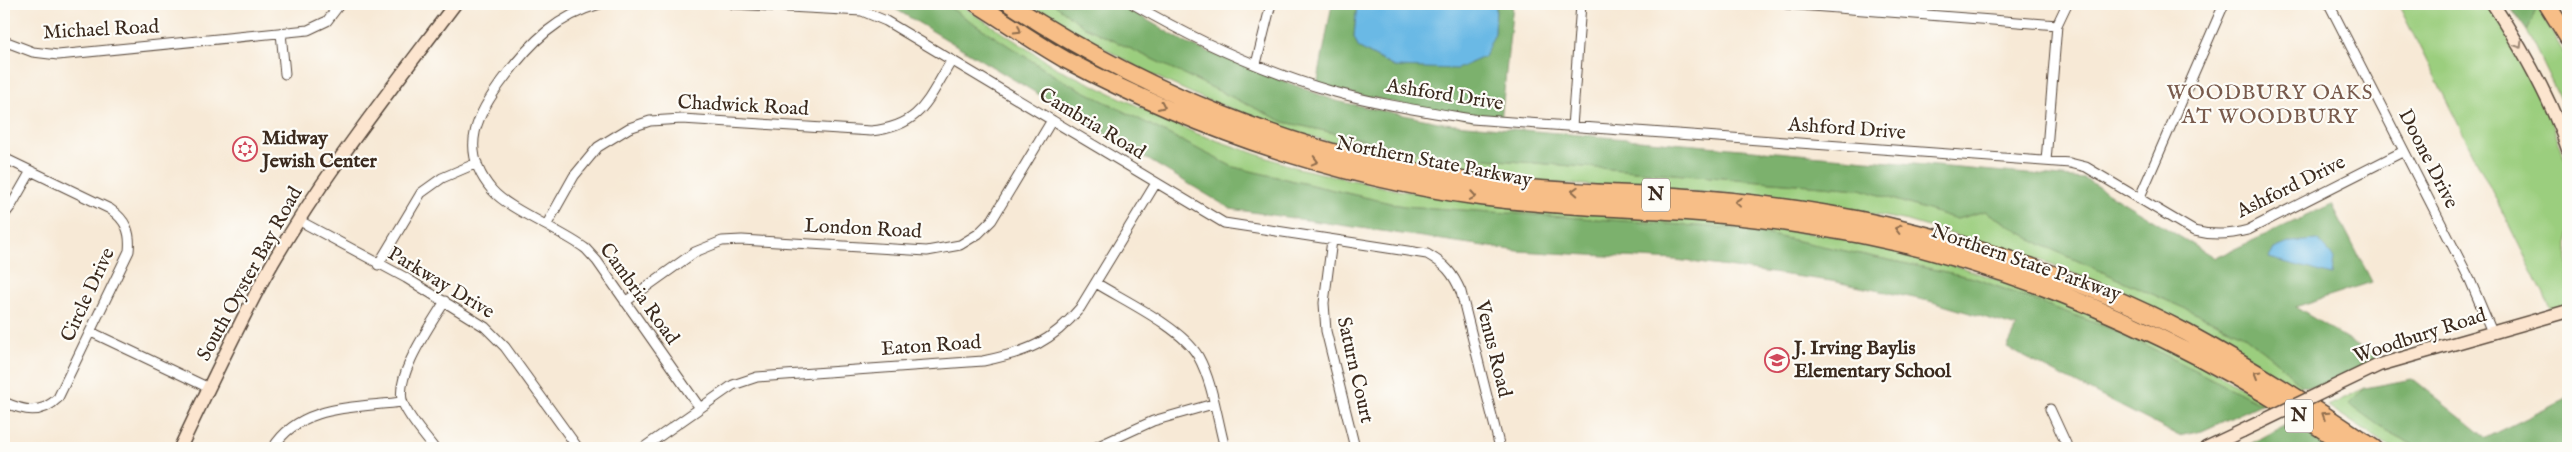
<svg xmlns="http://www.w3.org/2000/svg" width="2572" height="452" font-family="'IM FELL English',serif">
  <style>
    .green { fill: #9bce7e; stroke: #6b7c4e }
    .forest { fill: #7cb16d; stroke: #5c6e46; fill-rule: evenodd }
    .water { fill: #6bb9e5; stroke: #537282 }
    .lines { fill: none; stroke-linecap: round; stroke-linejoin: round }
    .street-casing { stroke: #57473a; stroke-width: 11 }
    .secondary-casing { stroke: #57473a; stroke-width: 15 }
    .highway-casing { stroke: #57473a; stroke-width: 19 }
    .street { stroke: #fff; stroke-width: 9 }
    .secondary { stroke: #fce5cf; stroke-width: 12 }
    .highway { stroke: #f7be87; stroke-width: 16 }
    .secondary-bridge-casing { stroke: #57473a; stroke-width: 15; stroke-linecap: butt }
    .secondary-bridge { stroke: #fce5cf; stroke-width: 12 }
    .oneway { stroke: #906d4d }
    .oneway2 { stroke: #9c8876 }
    .labels { text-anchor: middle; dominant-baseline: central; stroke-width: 4.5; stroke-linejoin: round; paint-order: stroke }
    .shield { fill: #fdfcf7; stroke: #75695f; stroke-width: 1 }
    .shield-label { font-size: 19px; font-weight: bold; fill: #3b2a1e }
    .street-label { font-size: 20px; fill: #3b2a1e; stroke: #fdfcf7 }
    .poi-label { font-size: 20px; font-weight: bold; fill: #3b2a1e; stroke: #fdfcf7; text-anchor: start }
    .neighbourhood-label { font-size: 21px; letter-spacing: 1px; fill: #795b4d; stroke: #fdfcf7 }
  </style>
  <rect width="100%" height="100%" fill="#fdfcf7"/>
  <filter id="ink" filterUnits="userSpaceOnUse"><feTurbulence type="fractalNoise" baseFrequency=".02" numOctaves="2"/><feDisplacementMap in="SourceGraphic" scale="10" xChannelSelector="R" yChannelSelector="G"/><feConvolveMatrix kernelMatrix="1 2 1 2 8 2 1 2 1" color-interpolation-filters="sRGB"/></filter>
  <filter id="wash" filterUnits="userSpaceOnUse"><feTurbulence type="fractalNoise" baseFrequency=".0096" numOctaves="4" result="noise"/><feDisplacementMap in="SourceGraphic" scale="20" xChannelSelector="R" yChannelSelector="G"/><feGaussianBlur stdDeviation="1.12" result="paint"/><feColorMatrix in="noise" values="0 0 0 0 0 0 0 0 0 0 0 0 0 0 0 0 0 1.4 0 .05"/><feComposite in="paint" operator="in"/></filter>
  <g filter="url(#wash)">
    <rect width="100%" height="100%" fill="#f7e9d6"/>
    <path class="green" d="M944,4H959L1055,67L1195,133L1297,168L1402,191L1703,219L1847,238L1963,268L2066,303L2181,353L2266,402L2261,404L2122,333L1974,278L1741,229L1403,206L1233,167L1058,78Z
      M1027,4H1054L1083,26L1284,122L1435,155L1860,189L1957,219L1985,211L2040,244L2242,334L2277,362L2302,386L2297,388L2248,358L2145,305L2052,264L1908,221L1786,198L1539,182L1373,155L1283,128L1202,98L1144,71Z
      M2398,4H2489L2520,50L2550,117L2568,168V311L2554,315Z
      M2537,7L2568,60V116L2527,31Z
      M2365,388L2350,403L2385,430L2419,448H2391L2328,406Z"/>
    <path class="forest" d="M887,4H944L1058,78L1233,167L1403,206L1741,229L1974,278L2122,333L2261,404L2202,431L2179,436L2007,348L2017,327L1929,301L1831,281L1676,260L1518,251L1231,209Z
      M1054,4H1120L1188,44L1336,101L1443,123L2085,179L2215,258L2332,204L2372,282L2295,307L2387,363L2329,389L2302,386L2277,362L2242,334L2040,244L1985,211L1957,219L1860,189L1435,155L1284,122L1083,26ZM2274,249L2332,274L2270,258Z
      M1332,4H1357L1354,37L1358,47L1394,67L1466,65L1473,62L1495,33L1496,4H1513L1501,121L1472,119L1317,86Z
      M2508,4H2536L2537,7L2527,31Z
      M2412,379L2486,438L2568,398V448H2419L2385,430L2349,404L2365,388Z
      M2295,420L2331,448H2243Z"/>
    <path class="water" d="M1357,4H1496L1495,33L1484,57L1457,69L1394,67L1358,47L1354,37Z
      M2318,240L2334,258L2332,275L2269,258L2274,249L2291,242Z"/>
  </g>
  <g filter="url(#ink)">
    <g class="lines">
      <defs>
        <path id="street" d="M600,4C557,16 531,42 505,77C478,112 457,149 492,190C509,210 561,230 586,249L597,261L700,408
          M733,4L862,11L886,21L1224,223L1427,254C1445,264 1453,273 1461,292L1500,448
          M1133,4C1195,40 1261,71 1331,91C1377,104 1424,111 1472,119L2070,163L2086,167L2194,231C2213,236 2229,235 2248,230L2404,151
          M1786,4L2057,25
          M2329,4L2470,280L2492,332
          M281,33L285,74
          M4,41L33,52L58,55L308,30L327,21L340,4
          M1256,64L1271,4
          M1572,127L1581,4
          M4,158L110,209C126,220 131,232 129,251L58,398C41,415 24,411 4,402
          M2046,161L2057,25L2067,4
          M2139,199L2224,4
          M4,215L11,206L31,171
          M300,221L406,278L485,327L505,347L578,448
          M547,224L574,176L598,147L629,128L650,121L682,119L871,131C922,126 927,100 952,60
          M1332,240L1324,303L1326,331L1355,448
          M378,265L421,193L442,178L477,163
          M1096,283C1125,301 1181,327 1198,356C1213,383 1217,419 1225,448
          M625,302L695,252L722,241L742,240L927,251L960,245L978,234L992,220L1052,120
          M91,332L209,388
          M2050,409L2068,448
          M273,448C300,404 356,408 402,402
          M434,448C425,436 408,417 403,403C393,377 432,323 445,301
          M643,448L733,385L757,377L983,361C1027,352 1051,343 1080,308L1156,183
          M1094,448L1153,421L1213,404"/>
        <path id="secondary" d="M2493,4C2523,50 2550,97 2568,149
          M2329,389L2379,365L2568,311
          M180,448C207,391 234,334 264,278C318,181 388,93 455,4
          M2206,448L2242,431"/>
        <path id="highway" d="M977,4C1006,22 1034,42 1064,59C1194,128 1335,177 1481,197C1549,206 1618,208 1686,212C1745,216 1804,224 1861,235C2037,270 2202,348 2350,448
          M1010,4C1156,100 1325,165 1499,185C1557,192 1616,193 1675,196C1745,201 1816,210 1885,225C1988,249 2093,283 2187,333C2251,368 2314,407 2374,448
          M2547,4L2568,38"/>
      </defs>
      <use href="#street" class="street-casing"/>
      <use href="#secondary" class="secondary-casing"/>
      <use href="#highway" class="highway-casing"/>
      <use href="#street" class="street"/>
      <use href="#secondary" class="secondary"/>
      <use href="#highway" class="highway"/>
      <defs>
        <path id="secondary-bridge" d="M2242,431L2329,389"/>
      </defs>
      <use href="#secondary-bridge" class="secondary-bridge-casing"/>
      <use href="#secondary-bridge" class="secondary-bridge"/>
    </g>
    <defs><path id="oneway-chevron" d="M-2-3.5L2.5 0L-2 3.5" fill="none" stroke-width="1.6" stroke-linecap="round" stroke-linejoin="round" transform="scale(1.25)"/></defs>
    <g class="oneway">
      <use href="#oneway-chevron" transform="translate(1018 30) rotate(32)"/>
      <use href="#oneway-chevron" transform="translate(1162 106) rotate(25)"/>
      <use href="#oneway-chevron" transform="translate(1315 161) rotate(15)"/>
      <use href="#oneway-chevron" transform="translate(1575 191) rotate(-177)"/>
      <use href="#oneway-chevron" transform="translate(1473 196) rotate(10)"/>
      <use href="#oneway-chevron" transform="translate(1738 202) rotate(-174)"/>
      <use href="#oneway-chevron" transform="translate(1898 229) rotate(-166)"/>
      <use href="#oneway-chevron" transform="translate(2257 374) rotate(-150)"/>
      <use href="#oneway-chevron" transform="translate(2325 415) rotate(-147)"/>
    </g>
    <use class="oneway2" href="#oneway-chevron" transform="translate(2519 45) rotate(58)"/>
  </g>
  <defs>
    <symbol id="synagogue-ring" viewBox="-11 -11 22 22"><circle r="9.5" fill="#fdfcf7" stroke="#d1495b" stroke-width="1.5"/><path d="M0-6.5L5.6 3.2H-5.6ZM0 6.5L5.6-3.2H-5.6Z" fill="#d1495b"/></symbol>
    <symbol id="school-ring" viewBox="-11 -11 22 22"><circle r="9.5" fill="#fdfcf7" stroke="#d1495b" stroke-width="1.5"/><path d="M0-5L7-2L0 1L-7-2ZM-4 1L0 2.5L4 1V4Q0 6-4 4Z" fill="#d1495b"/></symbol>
  </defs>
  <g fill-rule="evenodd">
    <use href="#synagogue-ring" x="231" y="135" width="28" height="28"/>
    <use href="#school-ring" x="1763" y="346" width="28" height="28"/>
  </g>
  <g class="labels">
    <g class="shield">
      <rect x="1642" y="178.5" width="28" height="33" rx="4"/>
      <rect x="2285" y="399.5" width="28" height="33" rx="4"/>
    </g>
    <g class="shield-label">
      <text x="1656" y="195">N</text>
      <text x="2299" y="416">N</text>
    </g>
    <g class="street-label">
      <text transform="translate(101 30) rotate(-3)">Michael Road</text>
      <text transform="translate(1445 95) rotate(9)">Ashford Drive</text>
      <text transform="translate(743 106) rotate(3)">Chadwick Road</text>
      <text transform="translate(1092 124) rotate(31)">Cambria Road</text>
      <text transform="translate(1847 129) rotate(4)">Ashford Drive</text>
      <text transform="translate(2428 159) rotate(63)">Doone Drive</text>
      <text transform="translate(1434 162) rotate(11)">Northern State Parkway</text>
      <text transform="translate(2291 187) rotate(-26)">Ashford Drive</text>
      <text transform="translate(863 229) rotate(3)">London Road</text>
      <text transform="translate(2026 263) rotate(19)">Northern State Parkway</text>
      <text transform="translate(250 274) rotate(-61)">South Oyster Bay Road</text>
      <text transform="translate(441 283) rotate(31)">Parkway Drive</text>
      <text transform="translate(639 294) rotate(54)">Cambria Road</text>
      <text transform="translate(88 295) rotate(-65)">Circle Drive</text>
      <text transform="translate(2420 336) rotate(-18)">Woodbury Road</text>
      <text transform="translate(931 346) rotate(-4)">Eaton Road</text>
      <text transform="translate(1493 349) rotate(76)">Venus Road</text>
      <text transform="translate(1355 370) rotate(77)">Saturn Court</text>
    </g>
    <g class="poi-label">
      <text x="262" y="138">Midway<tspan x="262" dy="23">Jewish Center</tspan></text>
      <text x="1794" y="348">J. Irving Baylis<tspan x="1794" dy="23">Elementary School</tspan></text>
    </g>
    <g class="neighbourhood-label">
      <text x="2270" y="93">WOODBURY OAKS<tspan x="2270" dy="24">AT WOODBURY</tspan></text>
    </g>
  </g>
  <rect width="2572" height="452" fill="none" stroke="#fdfcf7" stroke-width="20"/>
</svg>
